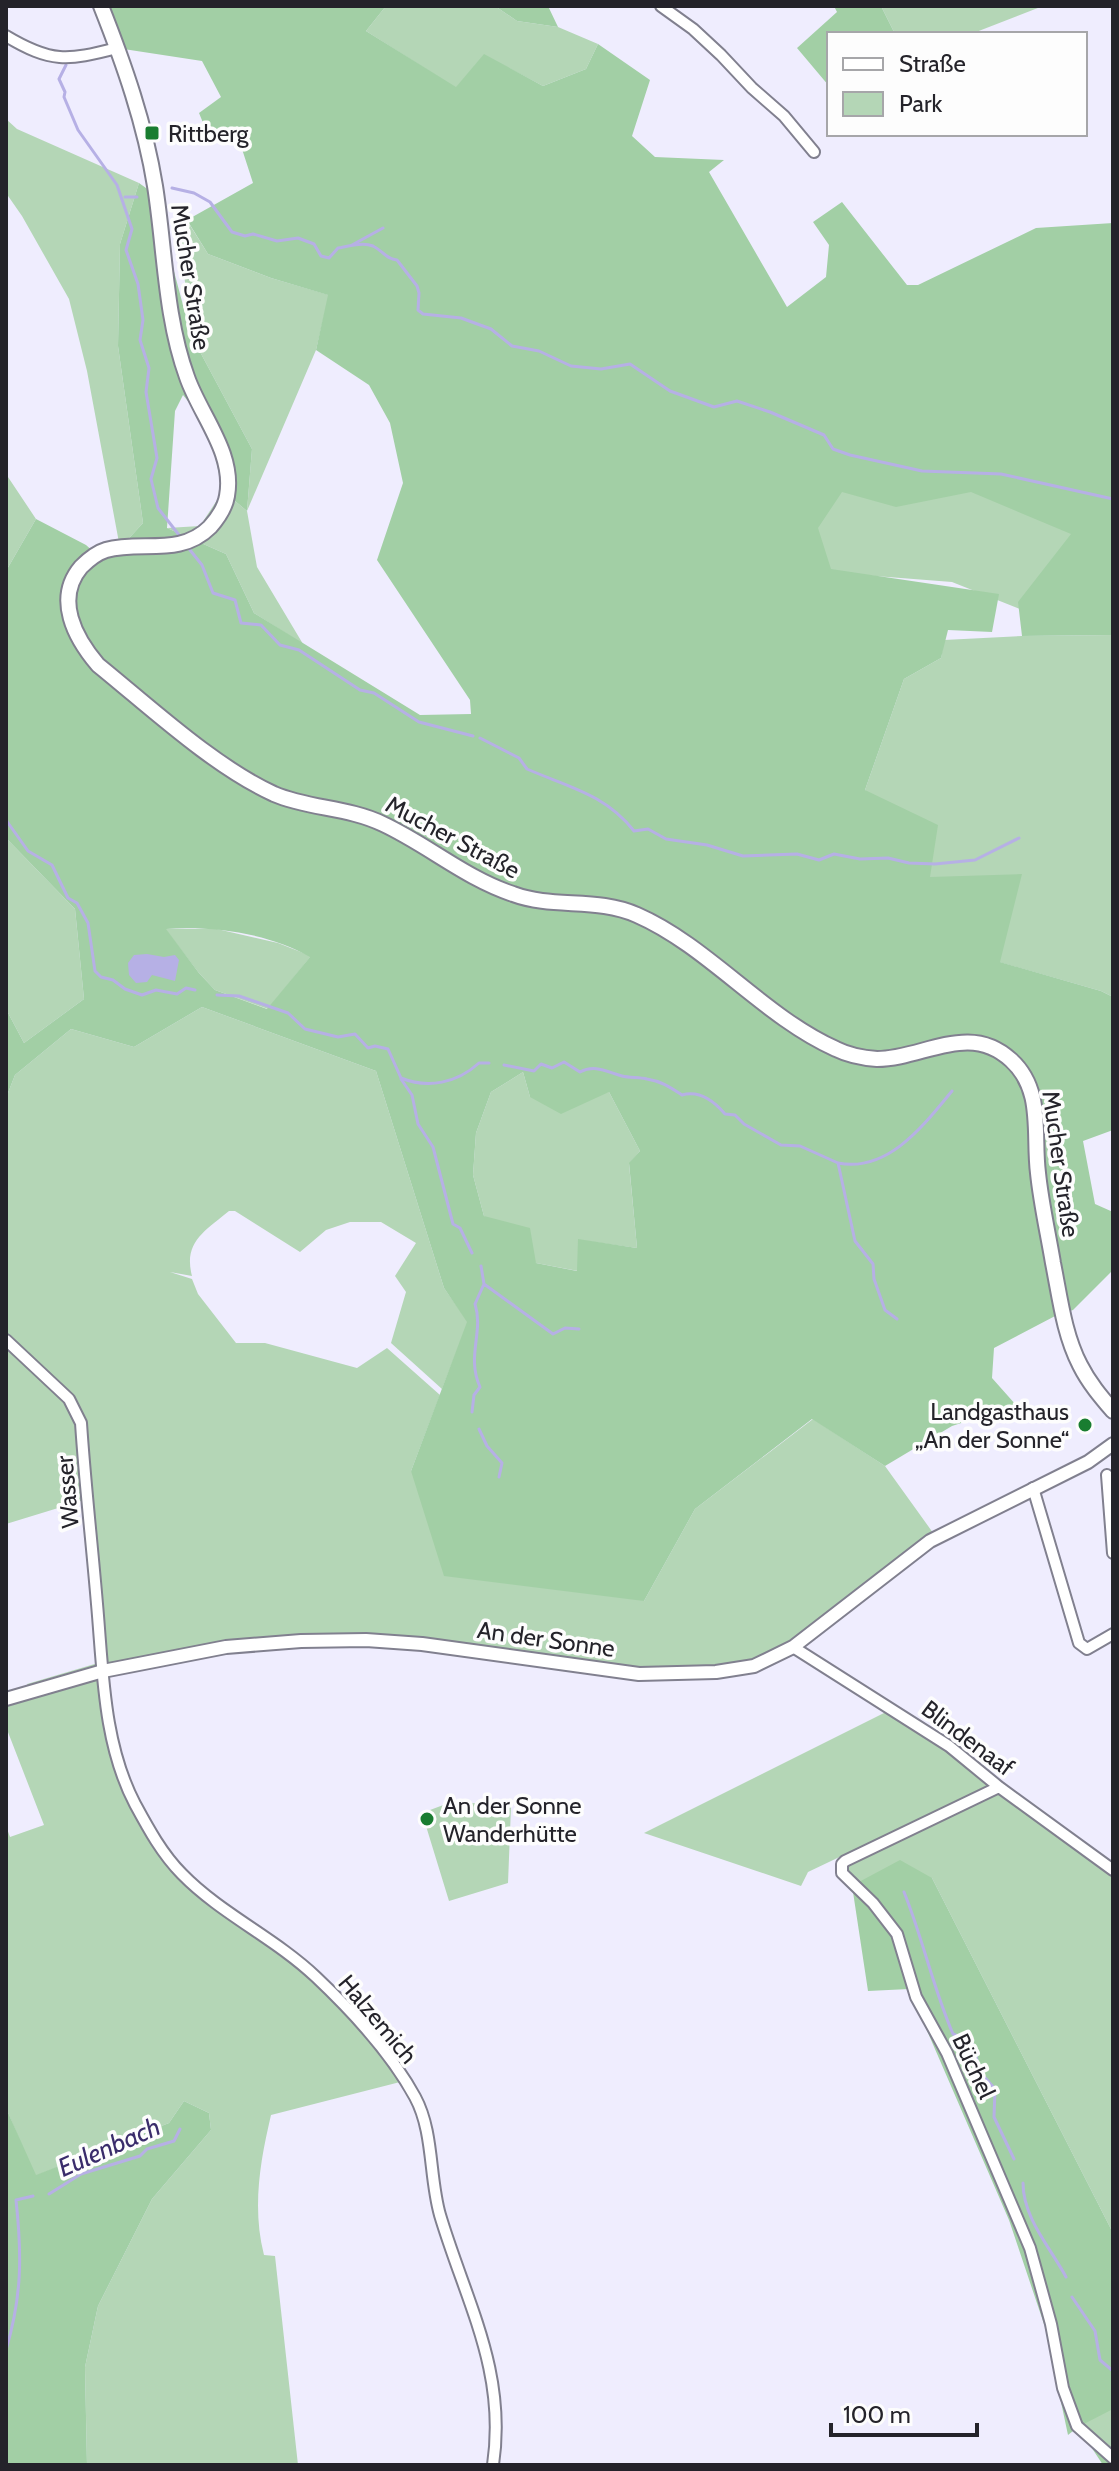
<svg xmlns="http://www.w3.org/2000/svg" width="1119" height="2471" font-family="Cabin,sans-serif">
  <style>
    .green { fill: #b4d6b6 }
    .forest { fill: #a2cfa5; fill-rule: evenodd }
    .water { fill: #b6b0e5 }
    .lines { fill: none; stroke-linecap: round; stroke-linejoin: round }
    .stream { stroke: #b6b0e5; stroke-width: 3 }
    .minor-casing { stroke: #81808f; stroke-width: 14 }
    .tertiary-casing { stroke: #81808f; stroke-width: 16 }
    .secondary-casing { stroke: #81808f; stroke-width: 18 }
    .minor { stroke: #fff; stroke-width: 10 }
    .tertiary { stroke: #fff; stroke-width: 12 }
    .secondary { stroke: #fff; stroke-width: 14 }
    .poi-dot { fill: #197d30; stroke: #fdfdfd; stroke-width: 3 }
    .labels { text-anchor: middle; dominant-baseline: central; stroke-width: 7; stroke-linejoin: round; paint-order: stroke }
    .poi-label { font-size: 24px; fill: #24232a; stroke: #fdfdfd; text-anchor: start }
    .street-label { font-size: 24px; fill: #24232a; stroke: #fdfdfd }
    .water-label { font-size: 26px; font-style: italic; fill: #3a2c6b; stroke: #fdfdfd }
  </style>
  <rect width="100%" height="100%" fill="#efedfe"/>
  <path class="green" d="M386,6H495L517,21L558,27L598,44L586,69L543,86L484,55L456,88L366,31Z
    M881,6H1043L971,34H895Z
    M6,119L17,129L139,183L120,244L118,346L143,523L120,548L87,371L69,299L22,216L6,193Z
    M176,203L208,254L271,278L329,295L316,350L247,511L257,567L303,644L254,613L226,554L167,528L200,526L223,491L247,511L252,449L191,335Z
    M6,474L36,519L6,571Z
    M952,475L1076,531L1020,609L952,582L811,571L815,484Z
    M1113,635V997L1101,991L999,962L929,877L865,790L904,679L941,658L944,640L1022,636Z
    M6,838L75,909L84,999L24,1043L6,1009Z
    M165,929H217L278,943L311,956L268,1009L215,990L199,973Z
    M202,1007L376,1071L444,1288L468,1322L442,1389L391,1343L406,1292L395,1276L416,1243L381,1222H350L326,1230L300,1252L235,1211H229C205,1231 183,1242 192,1276L170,1272L192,1279L198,1294L236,1343H265L357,1368L387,1348L440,1395L411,1471L644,1601L695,1509L813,1419L885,1466L936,1537L766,1662L671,1674L422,1644L265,1643L103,1672L123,1777L180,1872L314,1975L404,2081L271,2115C260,2162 252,2208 264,2255L275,2256L298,2465H87L85,2367L98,2306L152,2199L211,2130L209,2113L184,2101L169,2123L35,2176L6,2108V1826L10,1837L44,1825L6,1727V1705L30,1696L27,1684L98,1663L81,1501L6,1524V1098L15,1075L71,1029L134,1047Z
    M523,1072L530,1097L609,1092L640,1151L629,1164L637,1248L579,1240L578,1271L536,1263L484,1216L473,1175L476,1133L491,1092Z
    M890,1710L995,1788L894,1831L808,1872L801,1886L644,1833Z
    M998,1792L1113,1870V2233L932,1878L857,1883L846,1872L847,1864Z
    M454,1801L511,1807L508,1883L449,1901L422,1813Z
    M1110,2409H1113V2458L1077,2426Z"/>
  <path class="forest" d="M101,6H386L366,31L456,87L484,54L543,86L586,69L598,44L650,80L632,136L655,157L724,160L709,172L787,307L826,277L829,245L813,222L842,202L907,285H918L1036,228L1113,223V635L1022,636L1018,602L1071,534L971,492L896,507L842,492L818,528L831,569L999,594L992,632L948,630L941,658L904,679L865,790L938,825L930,877L1022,874L1000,962L1101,991L1113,997V1130L1083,1141L1095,1204L1113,1212V1270L1073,1310L1057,1315L994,1348L992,1378L1016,1405L952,1426L885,1466L812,1419L695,1509L644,1601L444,1576L411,1471L467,1322L444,1288L376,1071L202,1007L134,1047L71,1029L15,1075L6,1098V1009L24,1043L84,999L75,909L6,838V571L36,519L86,545L96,554L120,548L143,523L118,346L120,244L139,183L153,193L191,335L252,449L247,511L223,491L208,426L183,395L175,411L167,528L226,554L254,613L420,715L471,714L470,700L377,560L403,483L390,423L369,385L316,350L328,295L271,278L208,254L187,220L253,183L242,149L206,130L199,113L221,97L202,61L117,48ZM166,929C213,926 269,933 310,957L267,1009L215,990L199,973ZM523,1072L530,1097L561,1114L609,1092L640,1151L629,1163L637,1248L578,1239L577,1271L536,1263L530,1228L484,1216L473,1175L476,1133L491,1092Z
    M495,6H548L558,27L517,21Z
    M834,6H881L895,34H829V86L797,48L837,12Z
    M900,1860L932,1878L1113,2233V2409L1078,2427L1113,2458V2465H1103L1078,2427L1068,2435L1045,2327L1009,2220L909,1989L868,1991L853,1892L857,1883Z
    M184,2101L209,2113L211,2130L152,2199L98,2306L85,2367L87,2465H6V2108L36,2175L169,2123Z"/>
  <path class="water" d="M147,954L164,957L175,955L179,960L175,981L152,975L147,982L136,983L129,975L128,963L134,955Z"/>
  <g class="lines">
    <path class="stream" d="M66,65L59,79L65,92L64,97L78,130L117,185L132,229L126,250L138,284L143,320L140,340L149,368L146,392L157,458L151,479L158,508L179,535
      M172,188L194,193L210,202L232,232L245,236L253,234L277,241L298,238L314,244L321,256L329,258L338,248C349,246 363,242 373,246C383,251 386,259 397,260L417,286L419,293L418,310L423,314L461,318L491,329L512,346L539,351L571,366L601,369L630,364L670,391L714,407L737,401L770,412L824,435L833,449L850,455L922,471L1001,474L1113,499
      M125,197H137
      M352,245L383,228
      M190,550L202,565L213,593L235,600L241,623L261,625L280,645L299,650L360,690L374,693L419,722L473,736
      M480,738L519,758L527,769C568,787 605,794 634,831L648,829L666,839L707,845L743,856L797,854L819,860L834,854L860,859L888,858L909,863L935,864L975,860L1019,838
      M6,820L28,851L52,865L68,898L77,903L88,923L95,971L101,977L113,980L125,989L142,995L156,990L177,994L186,988L195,990
      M217,995L239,996L288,1013L305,1029L338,1037L355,1034L368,1048L375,1046L388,1049L401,1078C428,1089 457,1083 479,1063H489
      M504,1065L534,1071L541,1064L552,1068L564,1062L580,1072C595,1064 607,1072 622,1076C630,1078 639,1077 647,1079C661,1081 671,1088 682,1095C699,1090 714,1101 725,1114L735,1115L744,1124L781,1145L800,1146L838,1163L855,1241L873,1264L874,1279L885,1310L897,1319
      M401,1079L412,1095L418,1124L433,1147L453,1224L460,1228L472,1253
      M838,1163C888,1173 924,1125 952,1091
      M481,1266L484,1284L553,1334L565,1328L579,1329
      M472,1412L474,1395L480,1387C466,1356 484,1332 475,1304L484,1284
      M479,1429L487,1446L502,1463L499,1477
      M904,1892C923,1939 933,1988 953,2034L972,2042L980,2072L995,2089L994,2117L1014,2159
      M1023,2183C1023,2218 1050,2247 1066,2277
      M49,2194L81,2174L140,2156L147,2149L174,2141L180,2129
      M1072,2297L1095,2331L1100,2360L1113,2371
      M6,2350C22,2296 22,2255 16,2200L33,2196"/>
    <defs>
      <path id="minor" d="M661,6L693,29L721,55L752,88L784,116L814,152
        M6,36C51,63 67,61 117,48
        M6,1340L69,1399L81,1423C85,1484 92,1544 97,1604C103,1670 103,1743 135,1804C148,1828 162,1854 182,1874C221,1914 275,1938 316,1977C352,2011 391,2053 415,2097C434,2132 429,2177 440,2215C466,2302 507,2371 493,2465
        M1107,1475L1113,1553
        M1033,1488L1079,1643L1087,1649L1113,1634
        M793,1647L949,1746L999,1787L1113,1870
        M999,1787L845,1861L842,1864V1873L873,1903L897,1934L916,1997L947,2053L1030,2248L1051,2324L1063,2388L1077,2426L1113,2458"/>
      <path id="tertiary" d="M6,1699L103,1671L226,1647L301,1641L366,1640L422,1644L639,1674L716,1672L754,1666L793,1647L930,1541L1088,1462L1113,1444"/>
      <path id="secondary" d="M101,6C124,64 145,124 155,186C165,249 165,317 187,377C200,415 235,453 227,496C225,508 218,518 210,527C180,557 141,540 106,550C96,553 88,560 81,567C54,599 75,638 98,665C150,707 213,766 274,794C309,809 348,807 383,824C428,845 465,878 513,894C553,909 597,897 637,915C708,946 764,1017 836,1049C848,1055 863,1058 877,1059C923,1059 969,1021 1011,1060C1044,1090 1033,1134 1038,1173C1041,1203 1048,1233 1053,1263C1060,1298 1064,1334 1080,1365C1089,1383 1101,1397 1113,1411"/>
    </defs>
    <use href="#minor" class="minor-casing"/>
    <use href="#tertiary" class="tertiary-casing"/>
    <use href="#secondary" class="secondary-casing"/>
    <use href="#minor" class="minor"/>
    <use href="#tertiary" class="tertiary"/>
    <use href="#secondary" class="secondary"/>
  </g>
  <g class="poi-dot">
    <rect x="144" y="125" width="16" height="16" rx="4"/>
    <circle cx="1085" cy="1425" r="8"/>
    <circle cx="427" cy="1819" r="8"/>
  </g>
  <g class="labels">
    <g class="poi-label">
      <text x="168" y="133">Rittberg</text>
      <text x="1069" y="1411" text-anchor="end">Landgasthaus<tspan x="1069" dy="28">„An der Sonne“</tspan></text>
      <text x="443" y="1805">An der Sonne<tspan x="443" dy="28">Wanderhütte</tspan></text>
    </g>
    <g class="street-label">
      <text transform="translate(191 277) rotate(81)">Mucher Straße</text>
      <text transform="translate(453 837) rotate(28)">Mucher Straße</text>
      <text transform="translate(1061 1164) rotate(82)">Mucher Straße</text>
      <text transform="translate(67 1492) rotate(-95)">Wasser</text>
      <text transform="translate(546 1639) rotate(8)">An der Sonne</text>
      <text transform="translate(968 1738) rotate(37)">Blindenaaf</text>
      <text transform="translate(378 2019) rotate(50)">Halzemich</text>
      <text transform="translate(974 2066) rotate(65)">Büchel</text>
    </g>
    <g class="water-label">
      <text transform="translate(109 2147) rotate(-24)">Eulenbach</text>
    </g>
  </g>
  <rect width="1119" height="2471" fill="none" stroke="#24232a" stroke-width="16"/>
  <rect x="827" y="32" width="260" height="104" fill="#fdfdfd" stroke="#a6a6a9" stroke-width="2"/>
  <rect x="843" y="58" width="40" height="12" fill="#ffffff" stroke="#a6a6a9" stroke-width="2"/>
  <text x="899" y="72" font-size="24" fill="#24232a">Straße</text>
  <rect x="843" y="92" width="40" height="24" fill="#b4d6b6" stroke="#a6a6a9" stroke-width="2"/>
  <text x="899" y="112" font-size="24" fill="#24232a">Park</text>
  <path d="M831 2423v12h146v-12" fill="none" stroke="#24232a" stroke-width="4"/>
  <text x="843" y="2423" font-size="24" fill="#24232a" stroke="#fdfdfd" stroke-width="6" paint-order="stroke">100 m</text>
</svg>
